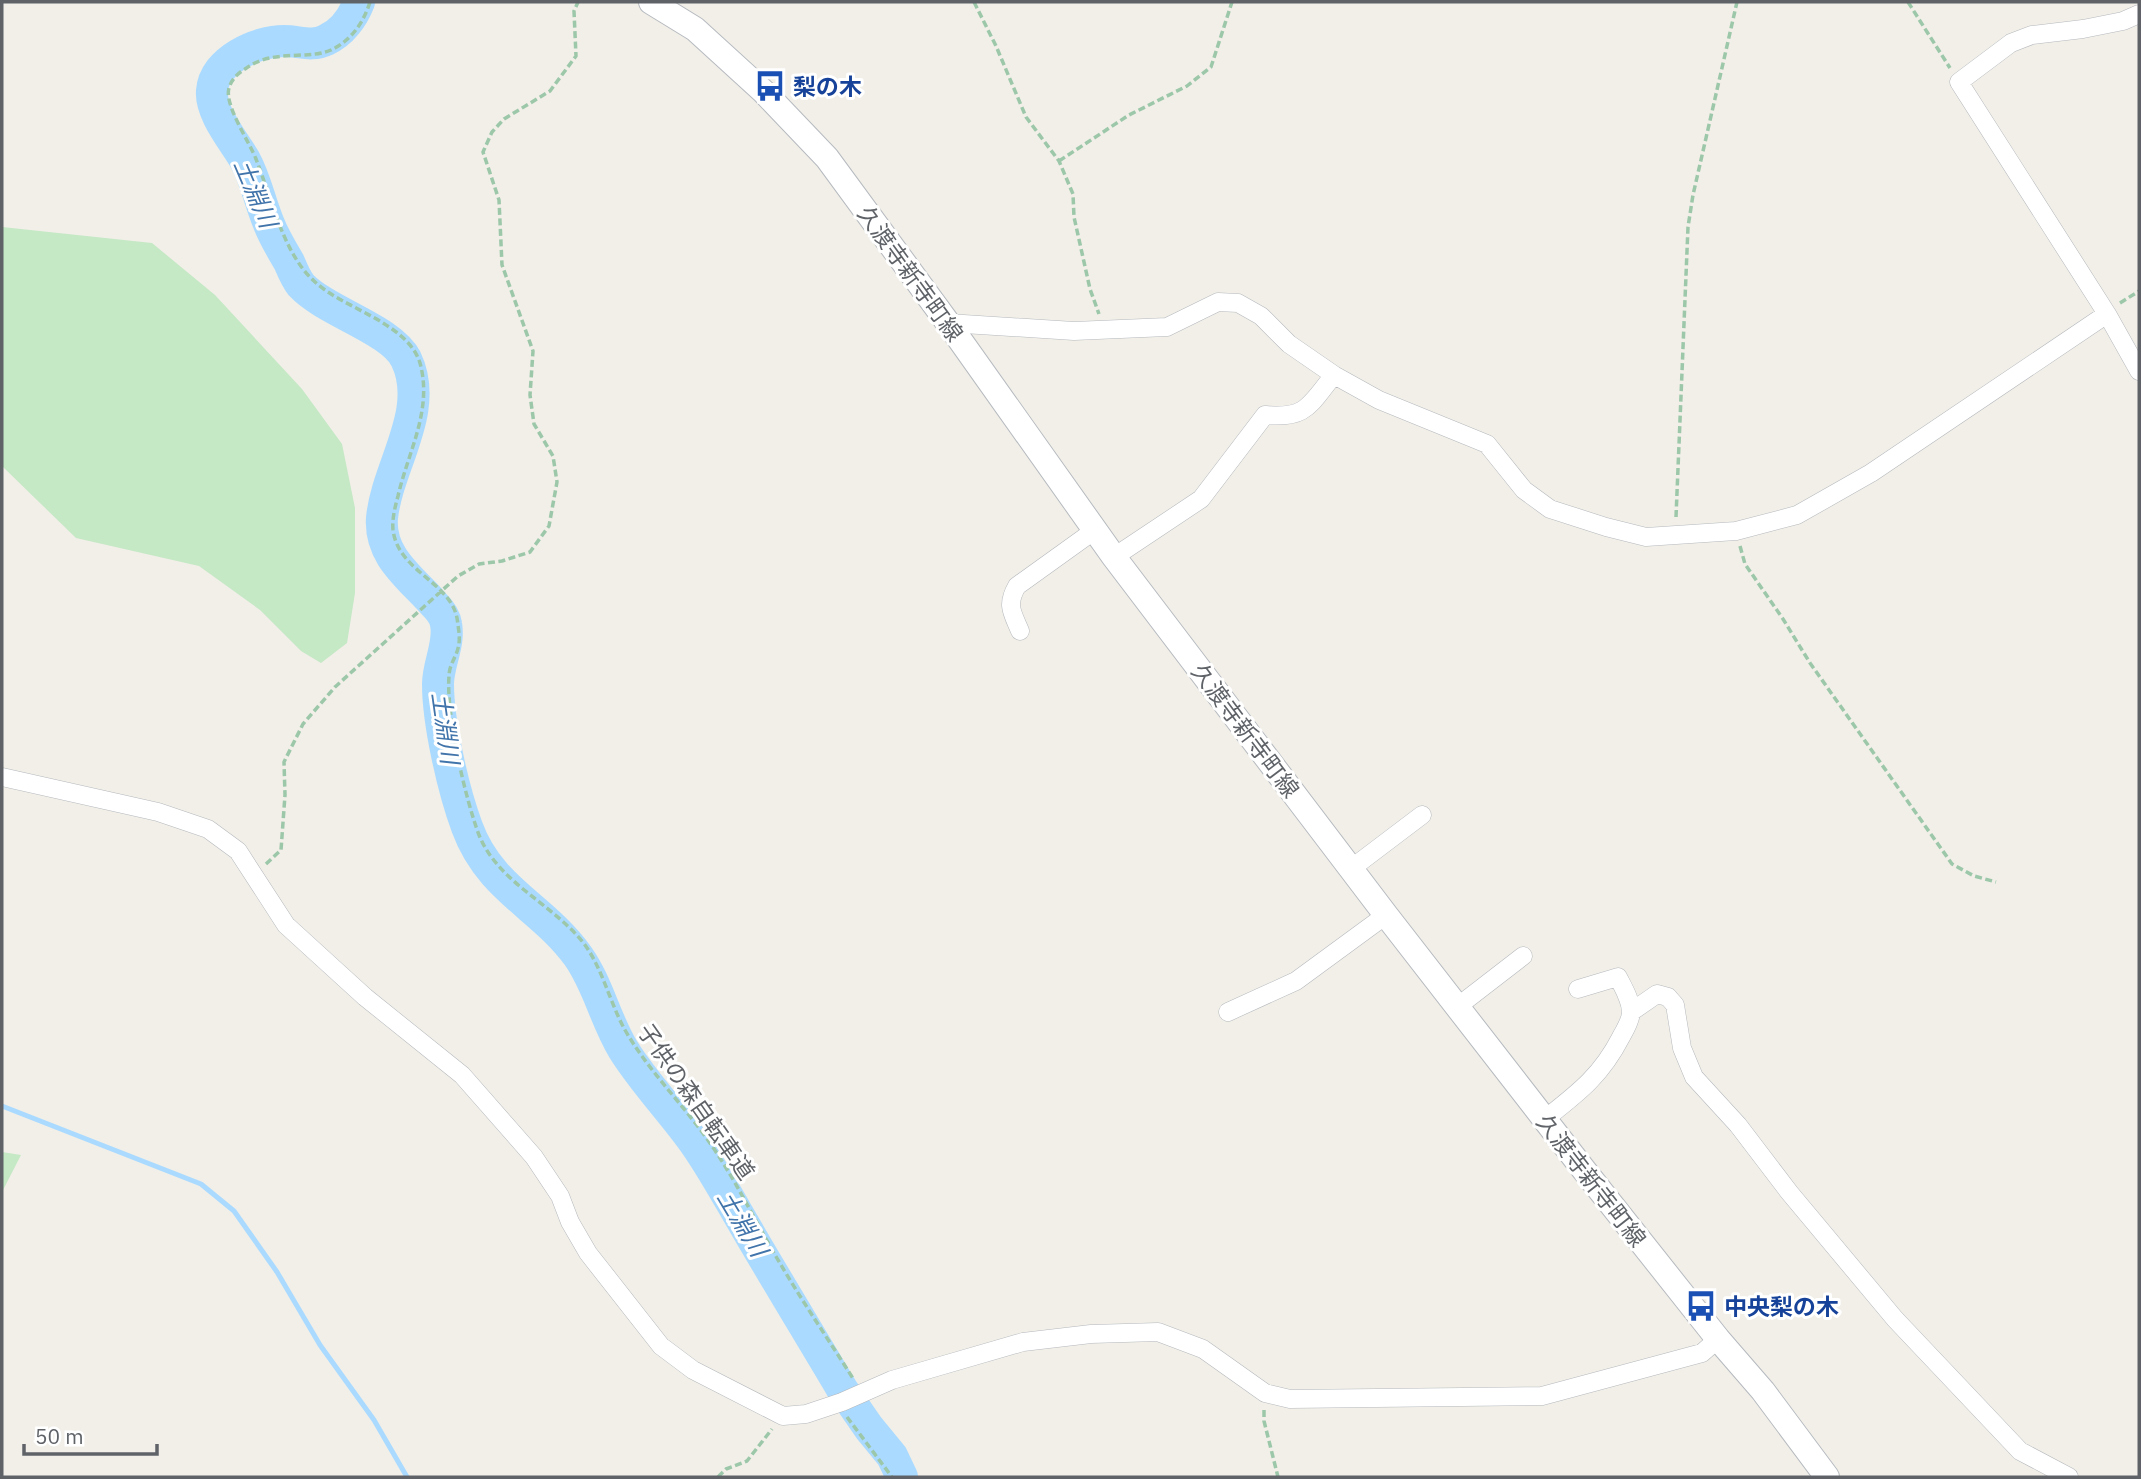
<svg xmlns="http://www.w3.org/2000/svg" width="2141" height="1479" font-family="'IBM Plex Sans','Noto Sans JP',sans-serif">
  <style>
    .green { fill: #c5e8c5 }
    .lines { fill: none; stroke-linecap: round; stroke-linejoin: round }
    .stream { stroke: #aadaff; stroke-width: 5 }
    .river { stroke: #aadaff; stroke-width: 32 }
    .street-casing { stroke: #b5b8bc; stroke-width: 19 }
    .secondary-casing { stroke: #b6babf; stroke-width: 26 }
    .path { stroke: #9cc7a9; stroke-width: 3.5; stroke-dasharray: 7 3.5; stroke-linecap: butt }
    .street { stroke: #fff; stroke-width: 18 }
    .secondary { stroke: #fff; stroke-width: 24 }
    .labels { text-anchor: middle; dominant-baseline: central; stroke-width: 6; stroke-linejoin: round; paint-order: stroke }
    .transit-label { font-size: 23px; font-weight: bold; fill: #164399; stroke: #fff; text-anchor: start }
    .street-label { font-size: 23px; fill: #5f6368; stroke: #fff }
    .water-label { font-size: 24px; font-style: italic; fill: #4174aa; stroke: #fff }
  </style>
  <rect width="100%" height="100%" fill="#f1efe8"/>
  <path class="green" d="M2,227L152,243L215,295L302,389L342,444L355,508V593L347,643L321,663L301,651L260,610L199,566L76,538L2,466Z
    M2,1152L21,1155L2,1192Z"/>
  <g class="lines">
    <path class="stream" d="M2,1106L201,1184L234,1211L277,1272L320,1345L374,1420L407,1477"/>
    <path class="river" d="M359,2C353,17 342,33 326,40C312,47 299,41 284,41C257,41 214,60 212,91C210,113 234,141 245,160C256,180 260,203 269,224C274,237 282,250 289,262C292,269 296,279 301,285C326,312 391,329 406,359C431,411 387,466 382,518C379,556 410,577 433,603C439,609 445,616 446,624C450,644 438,664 438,684C438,723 453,789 467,827C490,890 542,906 578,956C598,984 605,1019 623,1049C644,1083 673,1112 696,1145C714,1171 729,1199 745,1226C777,1281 810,1335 842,1389L869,1428L892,1456L902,1477"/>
    <defs>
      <path id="street" d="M2139,14L2123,21L2083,29L2032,35L2011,43L1959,82L2107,314L2139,371
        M948,323L1074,331L1167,327L1218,302L1238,303L1261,316L1289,344L1334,375L1379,400L1487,444L1524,490L1550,509L1606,527L1646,537L1736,531L1797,515L1871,473L2107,314
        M1114,557L1201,499L1265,415C1307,419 1309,405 1334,375
        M1020,631C1012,612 1006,605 1017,586L1095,530
        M2,777L158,812L208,829L238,851L286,925L365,997L462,1075L534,1157L560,1196L570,1222L588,1253L661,1346L693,1370L783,1416L806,1414L842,1402L892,1380L1023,1342L1091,1334L1158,1332L1203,1349L1265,1393L1290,1399L1542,1396L1702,1353L1718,1339
        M1352,868L1422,815
        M1457,1007L1523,956
        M1228,1012L1296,981L1386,915
        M1631,1012L1657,994L1668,997L1675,1005L1682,1048L1694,1077L1738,1125L1789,1192L1895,1319L2020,1451L2069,1477
        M1545,1119C1578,1093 1601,1076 1621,1037C1625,1030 1631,1020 1631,1012C1631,1000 1623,987 1618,977L1578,989"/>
      <path id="secondary" d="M651,2L695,29L764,92L827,158L948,323L1114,557L1386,915L1584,1170L1718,1339L1763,1391L1827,1477"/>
    </defs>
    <use href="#street" class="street-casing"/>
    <use href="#secondary" class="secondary-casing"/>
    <path class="path" d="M370,2C364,21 353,38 335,48C311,62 274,47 245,69C238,73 231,80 229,88C224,105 249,141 256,159C271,197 283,253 314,281C343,309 407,322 420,363C433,410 408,452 398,496C395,507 392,519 393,530C398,571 450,582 457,618C458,625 460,636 459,643C458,655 449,664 449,676C446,714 465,798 479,835C499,884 554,904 585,945C603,970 610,1003 625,1030C649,1072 685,1106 712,1146C738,1184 757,1225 781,1265C804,1304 830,1342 854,1380
      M974,2L996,46L1026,117L1059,161L1073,194L1074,217L1090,289L1099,314
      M1908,2L1950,68
      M1059,161L1129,115L1187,86L1211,67L1232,2
      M2120,303L2139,291
      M1676,517L1688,227L1693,195L1737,2
      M1740,546L1745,564L1783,619L1810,663L1952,864L1974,876L1996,882
      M266,864L281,850L285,795L284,762L303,724L335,687L458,576L479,564L502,561L530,552L549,526L557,482L553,456L534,424L530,395L533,351L502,265L499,200L483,152L492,132L504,119L550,91L576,56L574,11L578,2
      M1264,1410V1421L1278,1477
      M847,1417L892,1477
      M718,1477L726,1469L747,1461L772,1429"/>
    <use href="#street" class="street"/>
    <use href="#secondary" class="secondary"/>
  </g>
  <defs>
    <symbol id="bus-bare" viewBox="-9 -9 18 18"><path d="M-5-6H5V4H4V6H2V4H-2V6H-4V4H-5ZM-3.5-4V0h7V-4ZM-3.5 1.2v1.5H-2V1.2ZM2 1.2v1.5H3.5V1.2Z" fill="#1a4fb4" stroke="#fff" stroke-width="2.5" paint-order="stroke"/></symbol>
  </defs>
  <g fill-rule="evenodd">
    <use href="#bus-bare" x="748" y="64" width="44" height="44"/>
    <use href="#bus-bare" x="1679" y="1284" width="44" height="44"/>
  </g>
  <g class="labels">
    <g class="transit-label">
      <text x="793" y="86">梨の木</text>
      <text x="1724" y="1306">中央梨の木</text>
    </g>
    <g class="street-label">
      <text transform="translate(911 273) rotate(54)">久渡寺新寺町線</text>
      <text transform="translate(1246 730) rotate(53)">久渡寺新寺町線</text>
      <text transform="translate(697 1101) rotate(55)">子供の森自転車道</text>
      <text transform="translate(1592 1180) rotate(52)">久渡寺新寺町線</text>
    </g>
    <g class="water-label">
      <text transform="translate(256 193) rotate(67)">土淵川</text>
      <text transform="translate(446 728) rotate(82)">土淵川</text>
      <text transform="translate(743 1223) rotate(59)">土淵川</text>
    </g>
  </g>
  <rect width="2141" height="1479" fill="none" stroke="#5f6368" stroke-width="7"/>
  <path d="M24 1444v10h133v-10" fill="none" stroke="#5f6368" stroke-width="3.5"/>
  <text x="35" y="1444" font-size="21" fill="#5f6368" stroke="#ffffff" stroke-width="5" paint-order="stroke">50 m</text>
</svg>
